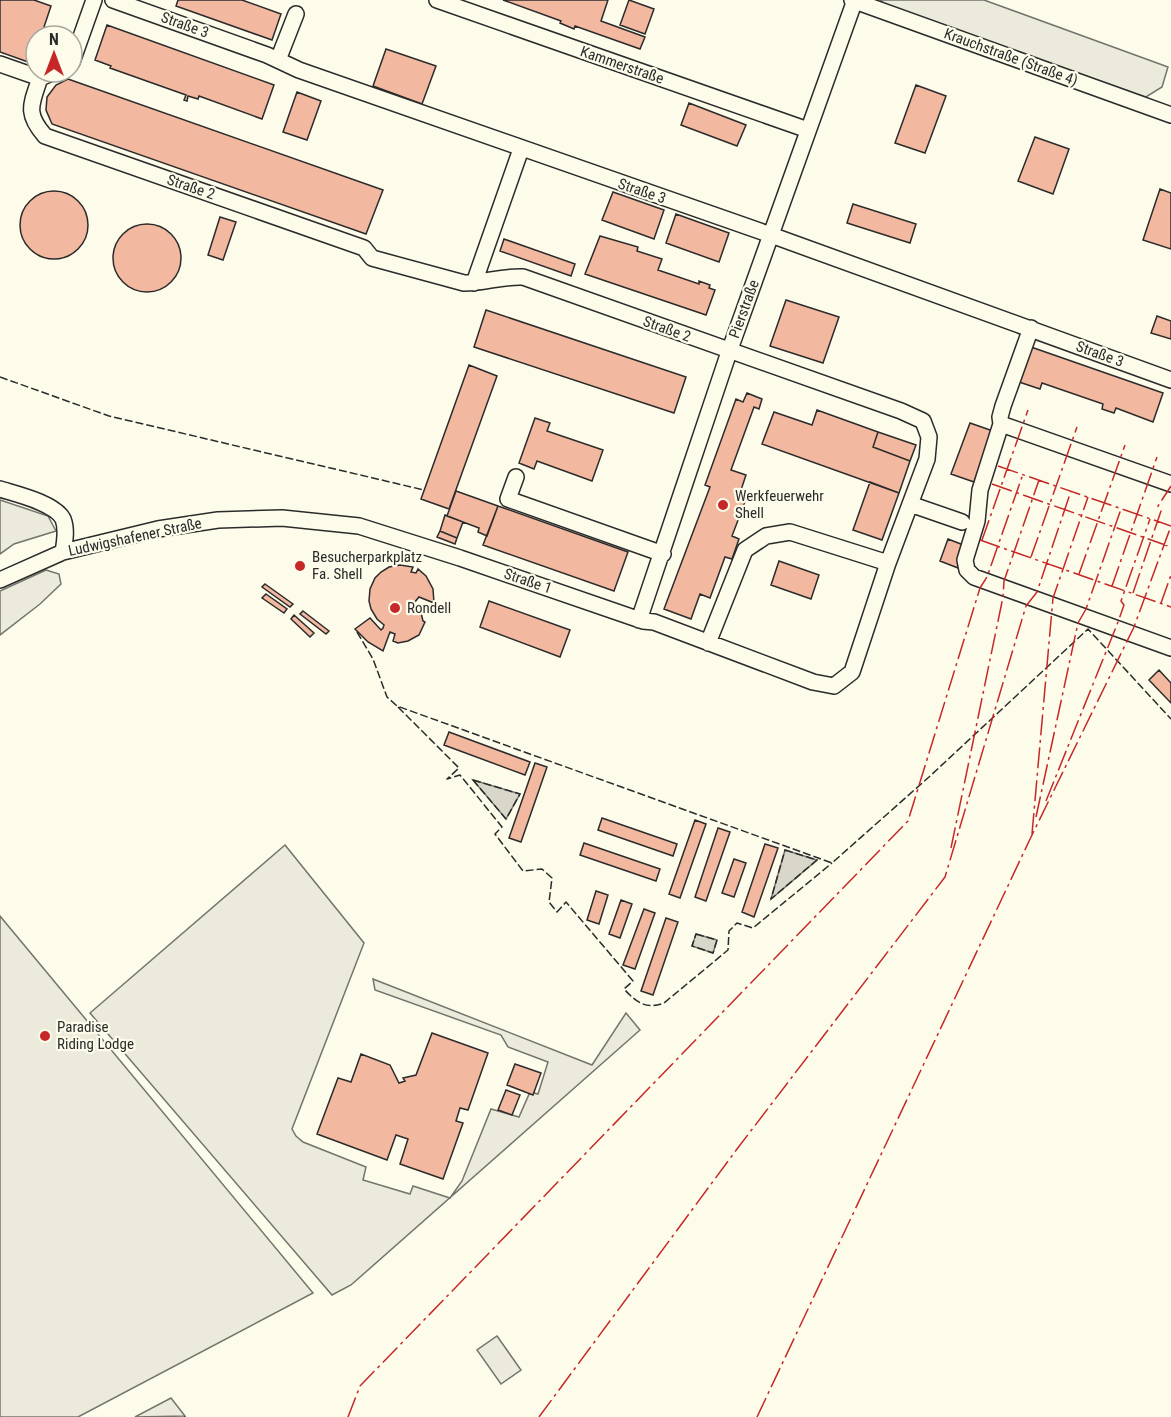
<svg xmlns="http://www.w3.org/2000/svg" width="1171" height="1417" font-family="'Roboto Condensed',sans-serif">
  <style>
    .green { fill: #ecebdb; stroke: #74746e; stroke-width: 1.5 }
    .water { fill: #d8d7c9; stroke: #74746e; stroke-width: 1.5 }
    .building { fill: #f2b8a0; stroke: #2b2b2b; stroke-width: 1.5 }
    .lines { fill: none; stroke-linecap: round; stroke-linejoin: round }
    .minor-casing { stroke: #2b2b2b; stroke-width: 18 }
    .minor { stroke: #fdfbea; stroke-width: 15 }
    .fence { stroke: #2b2b2b; stroke-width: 1.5; stroke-dasharray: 8 3; stroke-linecap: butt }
    .power { stroke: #c62828; stroke-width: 1.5; stroke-dasharray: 21 4.5 3 4.5; stroke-linecap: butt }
    .poi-dot { fill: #c62828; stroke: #fdfbea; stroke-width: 2 }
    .labels { text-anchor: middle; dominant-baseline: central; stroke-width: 4.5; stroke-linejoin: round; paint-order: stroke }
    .street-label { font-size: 15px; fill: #2b2b2b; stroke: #fdfbea }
    .poi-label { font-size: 15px; fill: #2b2b2b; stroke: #fdfbea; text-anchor: start }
  </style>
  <rect width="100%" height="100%" fill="#fdfbea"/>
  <path class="green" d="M880,0H984L1168,67L1162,87L1146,97L887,6Z
    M0,500L48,516L56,531L14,544L0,554Z
    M46,570L59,574L61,584L40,604L0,635V591Z
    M285,845L364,943L292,1129L296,1136L303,1142L366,1167L363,1180L410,1194L413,1186L450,1198L462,1181L491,1109L519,1117L530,1092L538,1094L548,1062L508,1047L501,1035L375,990L373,979L592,1065L626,1013L640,1030L351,1285L332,1295L90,1013Z
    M0,916L313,1293L78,1417H0Z
    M497,1336L521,1370L501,1384L477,1350Z
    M171,1398L185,1416L135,1417Z"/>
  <path class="water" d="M473,780L520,794L506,819Z
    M785,850L817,860L771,899Z
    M696,934L717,940L713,953L692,946Z"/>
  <path class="building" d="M0,0H34L51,6L41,36H36V49L31,63L0,52Z
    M178,0H242L281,14L272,40L176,6Z
    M503,0H608L601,21L645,37L640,49L575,26L574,29L560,23L561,21Z
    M629,0L654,9L645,34L620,25Z
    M107,25L274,85L262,119L199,96L198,99L188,96L187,101L184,100L186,95L110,68L111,66L95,60Z
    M386,49L436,66L422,104L373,86Z
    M68,79L383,190L366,234L52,124L46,110L47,97L56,85Z
    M916,85L946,96L925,153L895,143Z
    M297,92L321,101L307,140L283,132Z
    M689,103L746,125L737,146L681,125Z
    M1035,137L1069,149L1053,194L1018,181Z
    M1160,189L1171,193V249L1143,240Z
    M20 225a34 34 0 1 1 68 0a34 34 0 1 1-68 0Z
    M613,192L664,210L654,239L602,220Z
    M853,204L916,224L910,243L847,223Z
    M676,214L729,233L719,262L666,243Z
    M220,217L236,222L223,260L208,255Z
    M113 258a34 34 0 1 1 68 0a34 34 0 1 1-68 0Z
    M600,236L638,247L637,251L662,259L658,270L699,284V281L710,285L709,288L715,290L706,315L585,274Z
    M504,239L575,264L571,276L500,251Z
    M786,300L839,317L823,363L770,346Z
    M486,310L686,377L674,413L474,347Z
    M1157,316L1171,321V339L1151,333Z
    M1031,347L1163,393L1153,422L1116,408L1114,413L1102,409L1103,404L1042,383L1040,389L1019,382Z
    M469,365L497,376L449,509L421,499Z
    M747,393L762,399L759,409L754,407L731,470L746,475L739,496L746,499L732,536L739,539L732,559L725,557L710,598L700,594L691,619L664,609L710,487L705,485L736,399L743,402Z
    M817,410L878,432L873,447L910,461L899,493L762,444L774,412L812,425Z
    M535,418L550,423L547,431L603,450L592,481L537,461L534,469L519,463Z
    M970,423L993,431L974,482L951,474Z
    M878,432L916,445L910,461L873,447Z
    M870,482L899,493L882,540L853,530Z
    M456,491L498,506L487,536L478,532L479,528L447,516Z
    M498,506L628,552L614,591L483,545Z
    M445,515L463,522L457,538L440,531Z
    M440,531L457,538L455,544L437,537Z
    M948,539L966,546L958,568L940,561Z
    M779,561L819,575L811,599L771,585Z
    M400,565L413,567L411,572L416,573L418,569L426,576L433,589L434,603L419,597L414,603L420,609L423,621L425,622L419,635L408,641L398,643L393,641L395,634L390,632L383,651L368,642L355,629L370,618L381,630L383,628L384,625L377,619L371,609L369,601L370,589L375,578L381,572L389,567Z
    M265,584L293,604L290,607L262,587Z
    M266,594L287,609L284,613L262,598Z
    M489,601L570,630L560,657L480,627Z
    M303,611L329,631L326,634L300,614Z
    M294,615L314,633L310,637L291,619Z
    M1159,670L1171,683V703L1149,680Z
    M449,732L530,762L525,775L444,745Z
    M535,763L547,767L521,842L509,838Z
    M602,818L677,844L673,856L598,830Z
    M695,820L706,824L680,898L669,894Z
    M718,828L730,832L706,901L695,897Z
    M584,843L660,869L656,881L580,855Z
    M765,844L778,848L754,917L742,912Z
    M734,859L746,863L734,897L722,893Z
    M596,891L608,895L599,924L587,920Z
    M621,900L632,904L620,938L609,934Z
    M644,909L655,913L635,969L623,965Z
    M666,918L678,922L653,995L641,991Z
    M432,1033L488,1053L468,1110L460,1108L456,1121L463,1123L443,1179L400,1164L408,1139L396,1135L387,1160L317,1134L338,1078L351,1082L361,1054L390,1065L399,1083L405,1081L403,1078L416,1075Z
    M515,1064L541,1073L533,1095L507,1085Z
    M506,1090L520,1095L512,1115L498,1110Z"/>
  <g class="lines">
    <defs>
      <path id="minor" d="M113,0L267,55L299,70L771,235L1171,380
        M437,0L808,130
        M852,0L1171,115
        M278,60L296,14
        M72,62L94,0
        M0,64L40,78C31,105 25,113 45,136L364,248L372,258L464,283C484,283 503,276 523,277L901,411L923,421L929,437L927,459L888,563L852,672L834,686L813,682L654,622L643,621L460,558L359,526L282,518L218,520L158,529L63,552L0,580
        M40,78L54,72
        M474,283L521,149
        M1031,328L1003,406L1000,417L1001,424L1171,484
        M1001,424L980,490L977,521L965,560L967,570L974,577L1171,648
        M516,477L508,499L663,554
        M0,489C16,494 55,503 63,519C67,529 65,541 63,552
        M910,504L962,522
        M639,620L729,352L855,0
        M708,643L745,550L766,536L790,532L888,563"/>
    </defs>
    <use href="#minor" class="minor-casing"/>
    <use href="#minor" class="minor"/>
    <path class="fence" d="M0,377L109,416L424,490
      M357,632L373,659L387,697L397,706L832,863L929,777L1088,629L1171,719
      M398,707L459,768L447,779L460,775L502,827L495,834L523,871L542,869L552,878L549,902L557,912L566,902L633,981L624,989C636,1002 646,1010 664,1003L728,950L729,931L737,923L753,928L832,863
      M473,780L520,794L506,819Z
      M785,850L817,860L771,899Z
      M696,934L717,940L713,953L692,946Z
      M184,1417H185"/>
    <path class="power" d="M998,466L1171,526
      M992,484L1171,547
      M980,540L1171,607
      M982,540L1028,410
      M1031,557L1077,427
      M1079,574L1125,445
      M1112,586L1157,457
      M1133,593L1161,511L1158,506L1171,486
      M1161,603L1171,575
      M1046,801L1118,622L1124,605L1121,601L1150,519
      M1036,817L1078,623L1086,609L1121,509
      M1032,834L1053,598L1088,497
      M951,848L1003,597L1004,581L1039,480
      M348,1417L360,1386L908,821L980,588L987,577L1023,474
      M539,1417L737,1149L945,877L1026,606L1037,592L1071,491
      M757,1417L1031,837L1134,627L1171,526"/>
  </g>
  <g class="poi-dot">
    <circle cx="723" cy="505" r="6"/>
    <circle cx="300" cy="566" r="6"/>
    <circle cx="395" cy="608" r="6"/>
    <circle cx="45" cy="1036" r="6"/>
  </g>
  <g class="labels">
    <g class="street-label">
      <text transform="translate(185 25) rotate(20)">Straße 3</text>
      <text transform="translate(1011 57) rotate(20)">Krauchstraße (Straße 4)</text>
      <text transform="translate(622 65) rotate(19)">Kammerstraße</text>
      <text transform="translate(191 187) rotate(19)">Straße 2</text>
      <text transform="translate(642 191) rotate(19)">Straße 3</text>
      <text transform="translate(744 309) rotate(-70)">Pierstraße</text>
      <text transform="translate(667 329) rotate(20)">Straße 2</text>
      <text transform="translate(1100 354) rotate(20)">Straße 3</text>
      <text transform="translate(135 537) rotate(-12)">Ludwigshafener Straße</text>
      <text transform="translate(528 581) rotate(19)">Straße 1</text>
    </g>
    <g class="poi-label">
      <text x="735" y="496">Werkfeuerwehr<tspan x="735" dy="17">Shell</tspan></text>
      <text x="312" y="557">Besucherparkplatz<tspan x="312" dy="17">Fa. Shell</tspan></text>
      <text x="407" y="608">Rondell</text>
      <text x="57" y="1027">Paradise<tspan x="57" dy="17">Riding Lodge</tspan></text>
    </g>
  </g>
  <g transform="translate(54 54)"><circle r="28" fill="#fdfbea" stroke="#a9a89e" stroke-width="1.5"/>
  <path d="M0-4.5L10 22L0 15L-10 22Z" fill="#c62828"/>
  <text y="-9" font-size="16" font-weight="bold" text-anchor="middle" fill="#2b2b2b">N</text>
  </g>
</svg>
